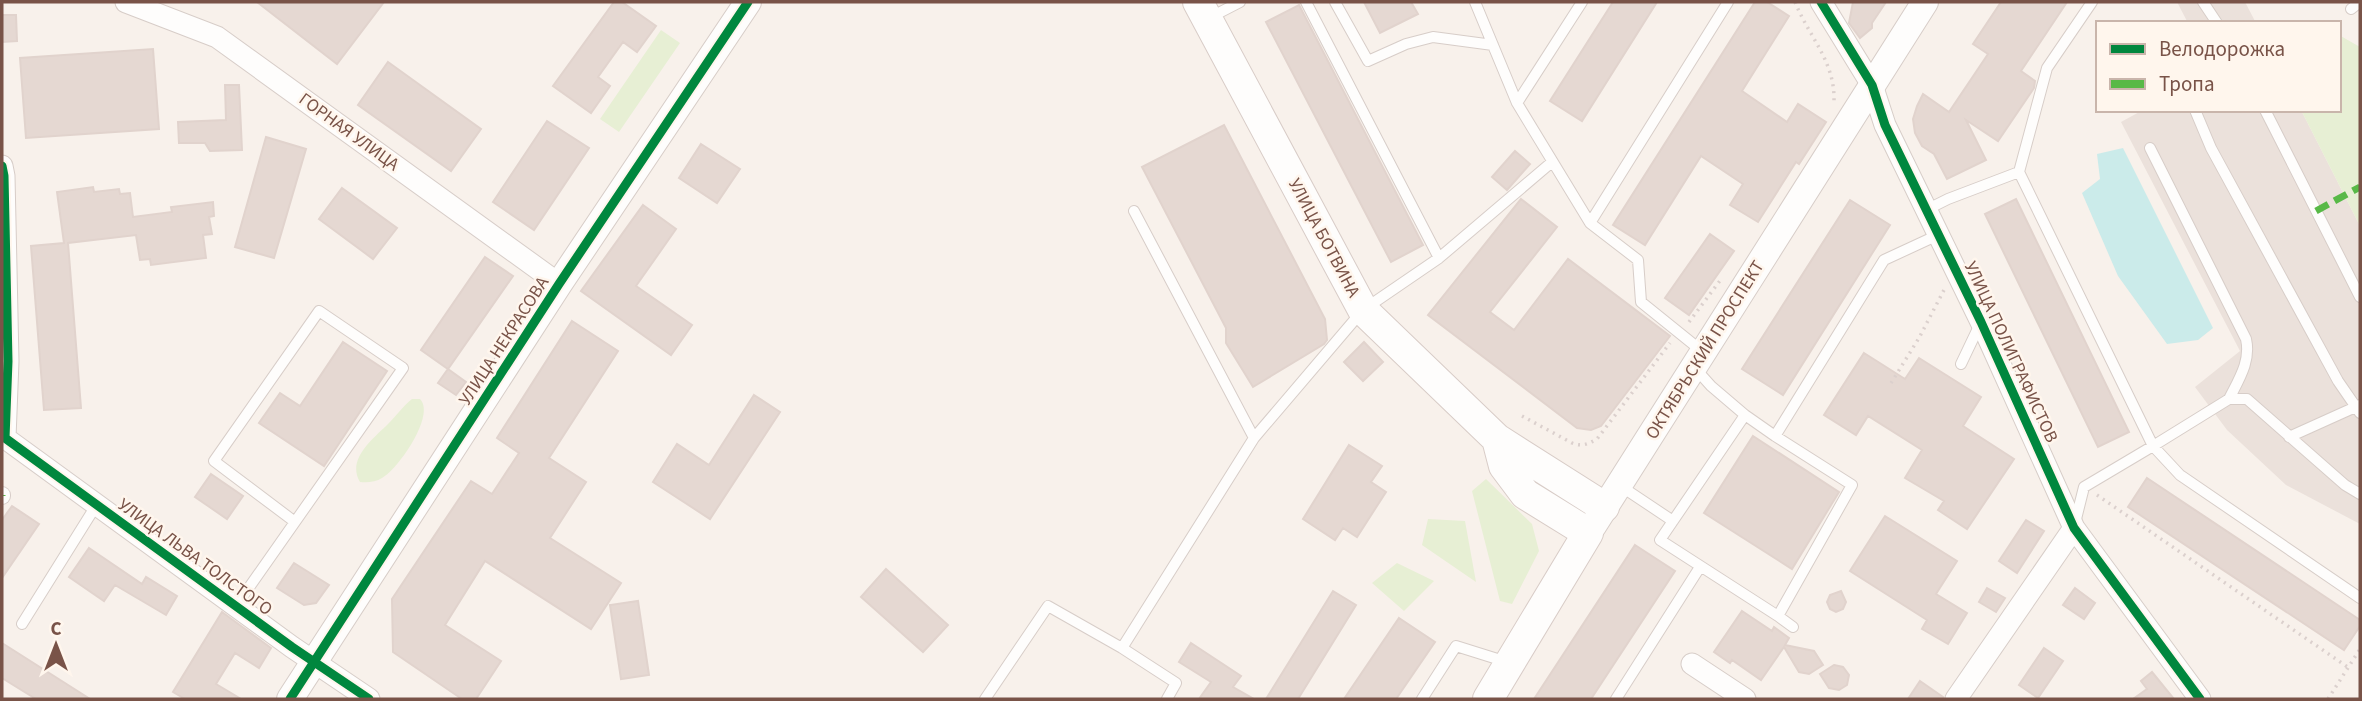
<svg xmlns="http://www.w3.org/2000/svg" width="2362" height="701" font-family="'Source Sans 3',sans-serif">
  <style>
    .industrial { fill: #ebe1db }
    .green { fill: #e7efd4 }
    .water { fill: #cbebea }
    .building { fill: #e5d8d2; stroke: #e1d3cd; stroke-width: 2 }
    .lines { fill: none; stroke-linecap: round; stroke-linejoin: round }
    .service-casing { stroke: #d7cdc8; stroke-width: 12 }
    .pedestrian-casing { stroke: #d7cdc8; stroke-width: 18 }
    .minor-casing { stroke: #d7cdc8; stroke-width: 23 }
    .tertiary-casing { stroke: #d7cdc8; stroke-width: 28 }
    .secondary-casing { stroke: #d8ccc7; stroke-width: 32 }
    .path { stroke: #dbd0cd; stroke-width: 3.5; stroke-dasharray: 2 5; stroke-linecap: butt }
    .service { stroke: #fefdfc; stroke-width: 10 }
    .pedestrian { stroke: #fefdfc; stroke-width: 16 }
    .minor { stroke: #fefdfc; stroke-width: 21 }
    .tertiary { stroke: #fefdfc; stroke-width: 26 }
    .secondary { stroke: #fefdfc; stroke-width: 30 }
    .quiet { stroke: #58b947; stroke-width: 7; stroke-dasharray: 14 7; stroke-linecap: butt }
    .cycleway-casing { stroke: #fff6ed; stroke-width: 13 }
    .cycleway { stroke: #00873e; stroke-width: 9 }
    .labels { text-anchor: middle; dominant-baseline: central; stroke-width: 5; stroke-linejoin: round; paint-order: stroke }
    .street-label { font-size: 18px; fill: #795348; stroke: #fff6ed }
  </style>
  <rect width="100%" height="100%" fill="#f8f1eb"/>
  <path class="industrial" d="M2177,2H2245L2256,23H2188Z
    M2143,110H2301L2360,226V524L2286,485L2227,430L2195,387L2240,351L2121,122Z"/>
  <path class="green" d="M661,30L680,43L619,132L600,119Z
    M2339,35L2360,47V226L2301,110H2339Z
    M412,399H420C436,415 398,469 382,478C376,482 367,483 360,482C346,459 374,438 388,424C396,416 403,406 412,399Z
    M1486,479L1532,524L1539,551L1512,604L1500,601L1472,491Z
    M1428,519L1465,521L1476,582L1422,545Z
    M1397,563L1434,581L1404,611L1372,583Z"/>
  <path class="water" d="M2123,148L2213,328L2198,340L2167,344L2118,276L2082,193L2100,179L2097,154Z"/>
  <path class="building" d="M257,2H384L337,64Z
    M614,2H622L656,26L637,52L623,42L598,77L610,86L591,113L553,86Z
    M1364,2H1411L1418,14L1380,33Z
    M1613,2H1657L1582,121L1550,101Z
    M1755,2H1767L1789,16L1742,91L1787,122L1798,104L1826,122L1799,164L1796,162L1758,222L1730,205L1743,184L1701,156L1645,245L1613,225Z
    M1853,2H1886L1872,23V28L1860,38L1849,23Z
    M2001,2H2067L2021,71L2035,81L2034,88L1998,141L1966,120L1986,160L1947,179L1934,154L1922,146L1915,133L1913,119L1917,106L1923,94L1949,112L1988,54L1973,44Z
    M1299,5L1423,245L1391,262L1266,22Z
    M2,15H16L17,41L2,42Z
    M153,49L159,129L26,138L20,58Z
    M388,62L481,129L451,171L358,105Z
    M225,85H239L242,150L210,151L205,143H179L178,122L226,120Z
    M547,121L589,148L534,230L493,202Z
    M1224,125L1325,319L1327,340L1324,344L1253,387L1226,343V328L1142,167Z
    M266,137L306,149L274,258L235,247Z
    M701,144L740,169L717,203L679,178Z
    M1515,151L1530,164L1507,190L1492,177Z
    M93,187L94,192L119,189L120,194L130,193L133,217L172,212L171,207L213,202L214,216L209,217L212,234L203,235L206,258L151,265L150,259L140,260L136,235L68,243L81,408L44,410L31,246L64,243L57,192Z
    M342,188L397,228L373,259L319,219Z
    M1521,199L1557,227L1490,312L1514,330L1568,259L1670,336L1601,426L1591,430L1577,428L1428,315Z
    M2016,199L2129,432L2098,447L1985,214Z
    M1850,200L1890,225L1783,395L1742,369Z
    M643,205L676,229L636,286L692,325L671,355L581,291Z
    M1710,234L1734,251L1689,315L1665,298Z
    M485,257L513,276L448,369L421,350Z
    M572,321L618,351L549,458L586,482L550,538L621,583L591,629L485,561L445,625L501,661L476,699H462L393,652L392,599L471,481L492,494L519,453L497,438Z
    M343,342L387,371L324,466L259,423L280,393L300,406Z
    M1364,342L1383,362L1363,381L1344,362Z
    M1864,353L1905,379L1919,358L1981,397L1963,426L2014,459L1967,529L1938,510L1944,501L1905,478L1922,450L1868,416L1856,435L1824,415Z
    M448,369L466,382L456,395L438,383Z
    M754,395L780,412L710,519L653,482L677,444L709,465Z
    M1753,436L1839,492L1792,569L1704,513Z
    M1349,445L1382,466L1371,482L1386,492L1357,537L1343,528L1335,540L1303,519Z
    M211,474L243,496L227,519L195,497Z
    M2147,478L2360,620V626L2344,650L2128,507Z
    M12,506L39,524L2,578V520Z
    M1885,516L1957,561L1936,594L1967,613L1948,644L1922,629L1927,620L1850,571Z
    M2026,520L2044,531L2017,573L1999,561Z
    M1635,545L1675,571L1591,699H1534Z
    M89,548L142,584L146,577L177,596L166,615L115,585L104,601L69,577Z
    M294,563L329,585L316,603L304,605L277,588Z
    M886,569L948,625L923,652L861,597Z
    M1987,588L2005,598L1996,612L1979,602Z
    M2075,588L2095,603L2084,619L2063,605Z
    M1333,591L1356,605L1298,699H1266Z
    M1841,591L1846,602L1843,609L1836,612L1830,609L1827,602L1830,595Z
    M638,601L649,675L621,679L610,605Z
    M1742,611L1772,631L1774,627L1789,638L1785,645L1814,651L1823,665L1809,674L1799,672L1784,647L1761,680L1732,660L1730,663L1714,652Z
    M222,612L271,648L259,668L235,653L216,684L241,699H185L173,692Z
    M1399,618L1435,642L1396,699H1344Z
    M2,643L90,699H36L2,678Z
    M1191,643L1241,676L1233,687L1254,699H1199L1211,682L1179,662Z
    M2044,648L2063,661L2038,698L2019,685Z
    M1834,665L1843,667L1849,675L1847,685L1839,690L1829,688L1820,674Z
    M2152,672L2174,699H2133L2147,689L2141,681Z
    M1920,681L1943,697V699H1908Z"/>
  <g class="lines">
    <defs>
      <path id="service" d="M1306,2L1439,258
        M1335,2L1368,61L1406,44L1433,37L1493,45
        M1475,2L1517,103L1590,223L1638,260L1641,302L1703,352
        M2092,2L2047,68L2019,172L2153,446L2229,399H2247L2345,485L2360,494
        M2203,2L2217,23
        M2351,9L2360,2
        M1209,18L1240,2
        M1517,103L1582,2
        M2195,110L2211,148L2338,381L2360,413
        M2265,110L2360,297
        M2150,148L2246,339C2251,361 2239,379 2229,399
        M1926,210L1948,199L2019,172
        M1134,211L1254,438
        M1590,223L1728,2
        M1961,364L1981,322
        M1694,367L1711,386L1745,415
        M1775,436L1745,415L1660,540L1778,616L1852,485L1775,436L1884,260L1938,235
        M2289,437L2360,405
        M1619,485L1673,521
        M2075,523L2084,487L2153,446L2180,475L2360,598
        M236,606L403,368L319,311L214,461L295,522
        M1778,616L1793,627
        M22,624L97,504
        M1122,648L1176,683L1167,699
        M985,699L1048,606L1122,648L1254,438L1363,310L1439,258L1552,162
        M1422,699L1456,646L1507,662
        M1616,699L1700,567"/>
      <path id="pedestrian" d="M2,496V495"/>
      <path id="minor" d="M126,2L217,37L559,284
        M1821,2L1872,85L1885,125L1981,322L2074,528L2200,699
        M2,166L4,176L8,361L5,438L292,647L369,699
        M1692,664L1745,699
        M1956,699L2074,528"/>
      <path id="tertiary" d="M1593,526L1925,2
        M290,699L559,284L748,2"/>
      <path id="secondary" d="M1198,2L1363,310L1497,439L1604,507
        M1488,699L1588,533L1525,494L1504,466L1497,439"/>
    </defs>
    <use href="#service" class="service-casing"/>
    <use href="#pedestrian" class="pedestrian-casing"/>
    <use href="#minor" class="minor-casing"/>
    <use href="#tertiary" class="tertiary-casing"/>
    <use href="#secondary" class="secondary-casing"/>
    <path class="path" d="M1795,2C1809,37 1835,61 1834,101
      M1689,322L1722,278
      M1891,383L1919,338L1944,290
      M1522,416L1572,443C1582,447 1588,444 1597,439L1670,343
      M2097,495L2349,668
      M2328,699L2360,649"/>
    <use href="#service" class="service"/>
    <use href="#pedestrian" class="pedestrian"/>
    <use href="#minor" class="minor"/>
    <use href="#tertiary" class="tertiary"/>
    <use href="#secondary" class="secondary"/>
    <path class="quiet" d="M2316,211L2360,187
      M2,496V495"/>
    <defs>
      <path id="cycleway" d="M1821,2L1872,85L1885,125L1981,322L2074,528L2200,699
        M2,166L4,176L8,361L5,438L292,647L369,699
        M290,699L559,284L748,2"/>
    </defs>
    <use href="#cycleway" class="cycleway-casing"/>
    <use href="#cycleway" class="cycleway"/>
  </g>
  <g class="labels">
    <g class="street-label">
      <text transform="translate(349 132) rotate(36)">ГОРНАЯ УЛИЦА</text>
      <text transform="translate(1324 238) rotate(62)">УЛИЦА БОТВИНА</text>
      <text transform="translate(504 341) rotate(-57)">УЛИЦА НЕКРАСОВА</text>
      <text transform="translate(1705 350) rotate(-58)">ОКТЯБРЬСКИЙ ПРОСПЕКТ</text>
      <text transform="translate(2011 352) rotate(65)">УЛИЦА ПОЛИГРАФИСТОВ</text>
      <text transform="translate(195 557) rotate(36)">УЛИЦА ЛЬВА ТОЛСТОГО</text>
    </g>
  </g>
  <rect width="2362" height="701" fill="none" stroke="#795348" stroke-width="7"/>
  <rect x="2096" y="21" width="245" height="91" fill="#fff6ed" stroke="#c9b5ab" stroke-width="2"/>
  <rect x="2110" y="44" width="35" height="10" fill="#00873e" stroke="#c9b5ab" stroke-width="2"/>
  <text x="2159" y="56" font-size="21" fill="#795348">Велодорожка</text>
  <rect x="2110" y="79" width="35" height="10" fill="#58b947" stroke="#c9b5ab" stroke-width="2"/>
  <text x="2159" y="91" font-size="21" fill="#795348">Тропа</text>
  <g transform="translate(56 645)" stroke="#fff6ed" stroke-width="5" paint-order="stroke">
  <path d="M0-5L12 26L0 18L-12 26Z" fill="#795348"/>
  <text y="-10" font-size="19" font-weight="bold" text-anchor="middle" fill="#795348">С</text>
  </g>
</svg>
